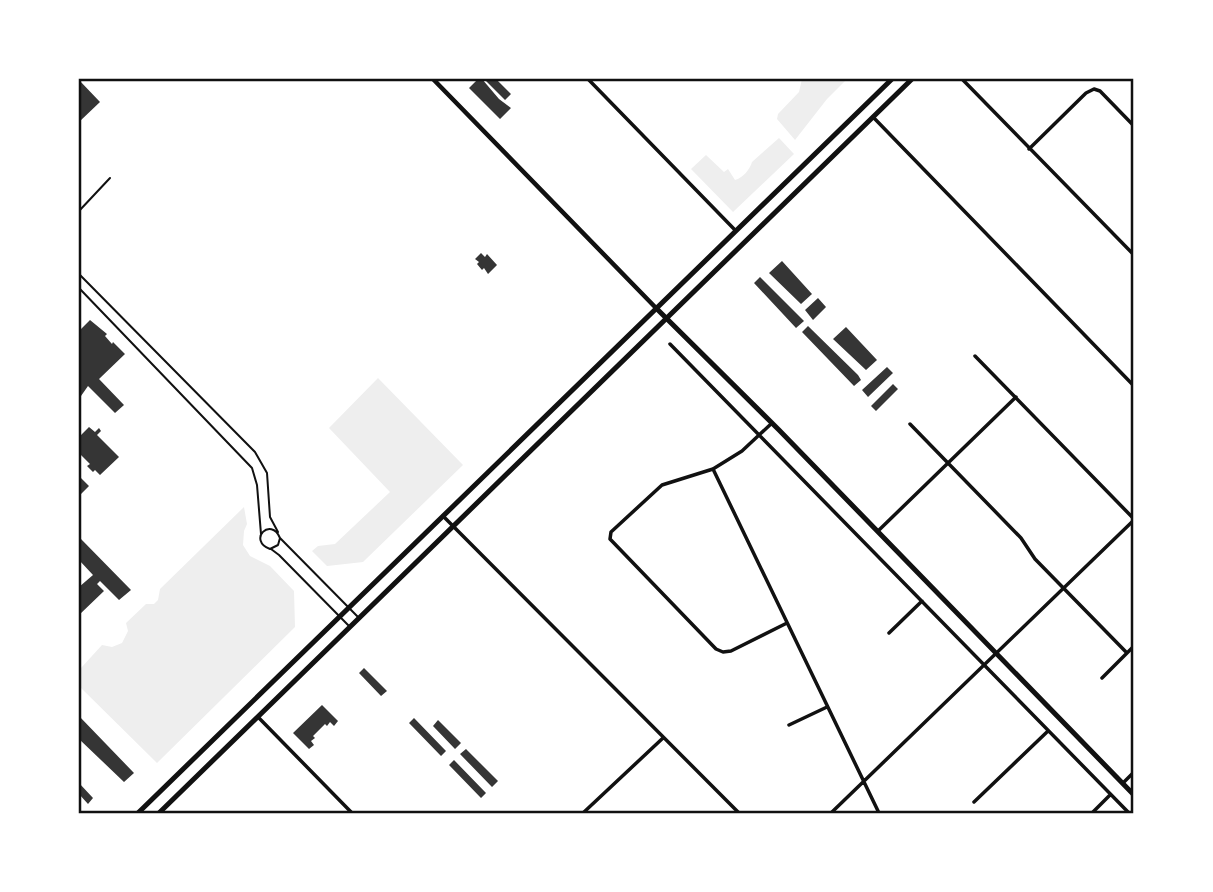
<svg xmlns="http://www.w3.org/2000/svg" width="1213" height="892" font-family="'Exo 2',sans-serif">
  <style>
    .green { fill: #eee }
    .building { fill: #353535 }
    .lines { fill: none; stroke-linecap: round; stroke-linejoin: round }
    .service { stroke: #111; stroke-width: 2 }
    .minor { stroke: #111; stroke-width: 3.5 }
    .tertiary { stroke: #111; stroke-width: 4.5 }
    .secondary { stroke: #111; stroke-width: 5 }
    .primary { stroke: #111; stroke-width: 5 }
    .neatline { fill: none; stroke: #111; stroke-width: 2.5 }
  </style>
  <rect width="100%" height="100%" fill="#fff"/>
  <path class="green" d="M802,79H847L827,99L795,140L777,119L778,114L799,92Z
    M779,138L794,154L733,212L691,169L706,155L724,172L728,169L735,180C743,178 750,169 752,162Z
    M378,378L463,465L363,562L327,566L312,551L318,546L335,544L390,492L329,428Z
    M244,507L247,524L244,531L243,545L250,556L270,566L294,591L295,627L157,763L79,686L81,668L102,645L112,647L122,643L128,631L126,623L146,604H154L158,600L160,589Z"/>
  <path class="building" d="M478,79H482L499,99L511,108L500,119L469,88Z
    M489,79H496L511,94L505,100L486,81Z
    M79,80L100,102L79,122Z
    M481,253L485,257L487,254L497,265L488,274L484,268L482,270L477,264L479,262L475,259Z
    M782,261L812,294L801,304L769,273Z
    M760,277L804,321L796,328L754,283Z
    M818,298L826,307L813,320L805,310Z
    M90,320L107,334L105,336L112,344L113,342L125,354L99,379L124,405L115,413L88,386L81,396L79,394V331Z
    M808,326L858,375L861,380L854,386L802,332Z
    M846,327L877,360L866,370L833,339Z
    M887,367L893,373L868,397L862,390Z
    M893,384L898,389L876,411L871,406Z
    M89,427L95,432L99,428L101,431L97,435L119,457L100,475L95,470L93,472L87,466L90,464L79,453V437Z
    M79,476L89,486L79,496Z
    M81,539L131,590L119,600L100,581L97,584L104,591L79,615V587L93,575L79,560Z
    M364,668L387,691L381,696L359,673Z
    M322,705L338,721L334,726L330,722L327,726L325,724L313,736L315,738L311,741L314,745L309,749L293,733Z
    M79,716L134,773L124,782L79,739Z
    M414,718L446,751L441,756L409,723Z
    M438,720L461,743L455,749L433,726Z
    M466,749L498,781L492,787L460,754Z
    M454,760L486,793L481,798L449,765Z
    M79,783L93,798L88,804L79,794Z"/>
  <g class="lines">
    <path class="service" d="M79,211L110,178
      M79,274L255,452L267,473L270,517L278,532
      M79,288L252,468L257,485L261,534
      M280,538L278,545L270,549C247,540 271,516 280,538L358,617
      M271,549L279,555L349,626"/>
    <path class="minor" d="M588,79L735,230
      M962,79L1134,255
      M873,117L1134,386
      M1029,149L1086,93L1094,89L1100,91L1134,126
      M670,344L1129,813
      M975,356L1134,519
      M772,423L742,451L713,469L662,485L611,532L610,539L716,649L723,652L731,651L787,623
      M910,424L1021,538L1035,559L1127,653
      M713,469L879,813
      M443,516L739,813
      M878,531L1016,397
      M889,633L922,601
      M1102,678L1134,646
      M258,717L352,813
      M789,725L827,707
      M1123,783L1134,772
      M974,802L1048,731
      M583,813L663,738
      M831,813L1134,520
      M1092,813L1110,795"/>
    <path class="tertiary" d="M433,79L656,308"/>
    <path class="secondary" d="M656,308L779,430L1134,795"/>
    <path class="primary" d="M138,813L892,79
      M159,813L912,79"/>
  </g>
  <rect width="1213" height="892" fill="none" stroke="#ffffff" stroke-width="161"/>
  <rect x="80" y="80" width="1052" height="732" class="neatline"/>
</svg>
